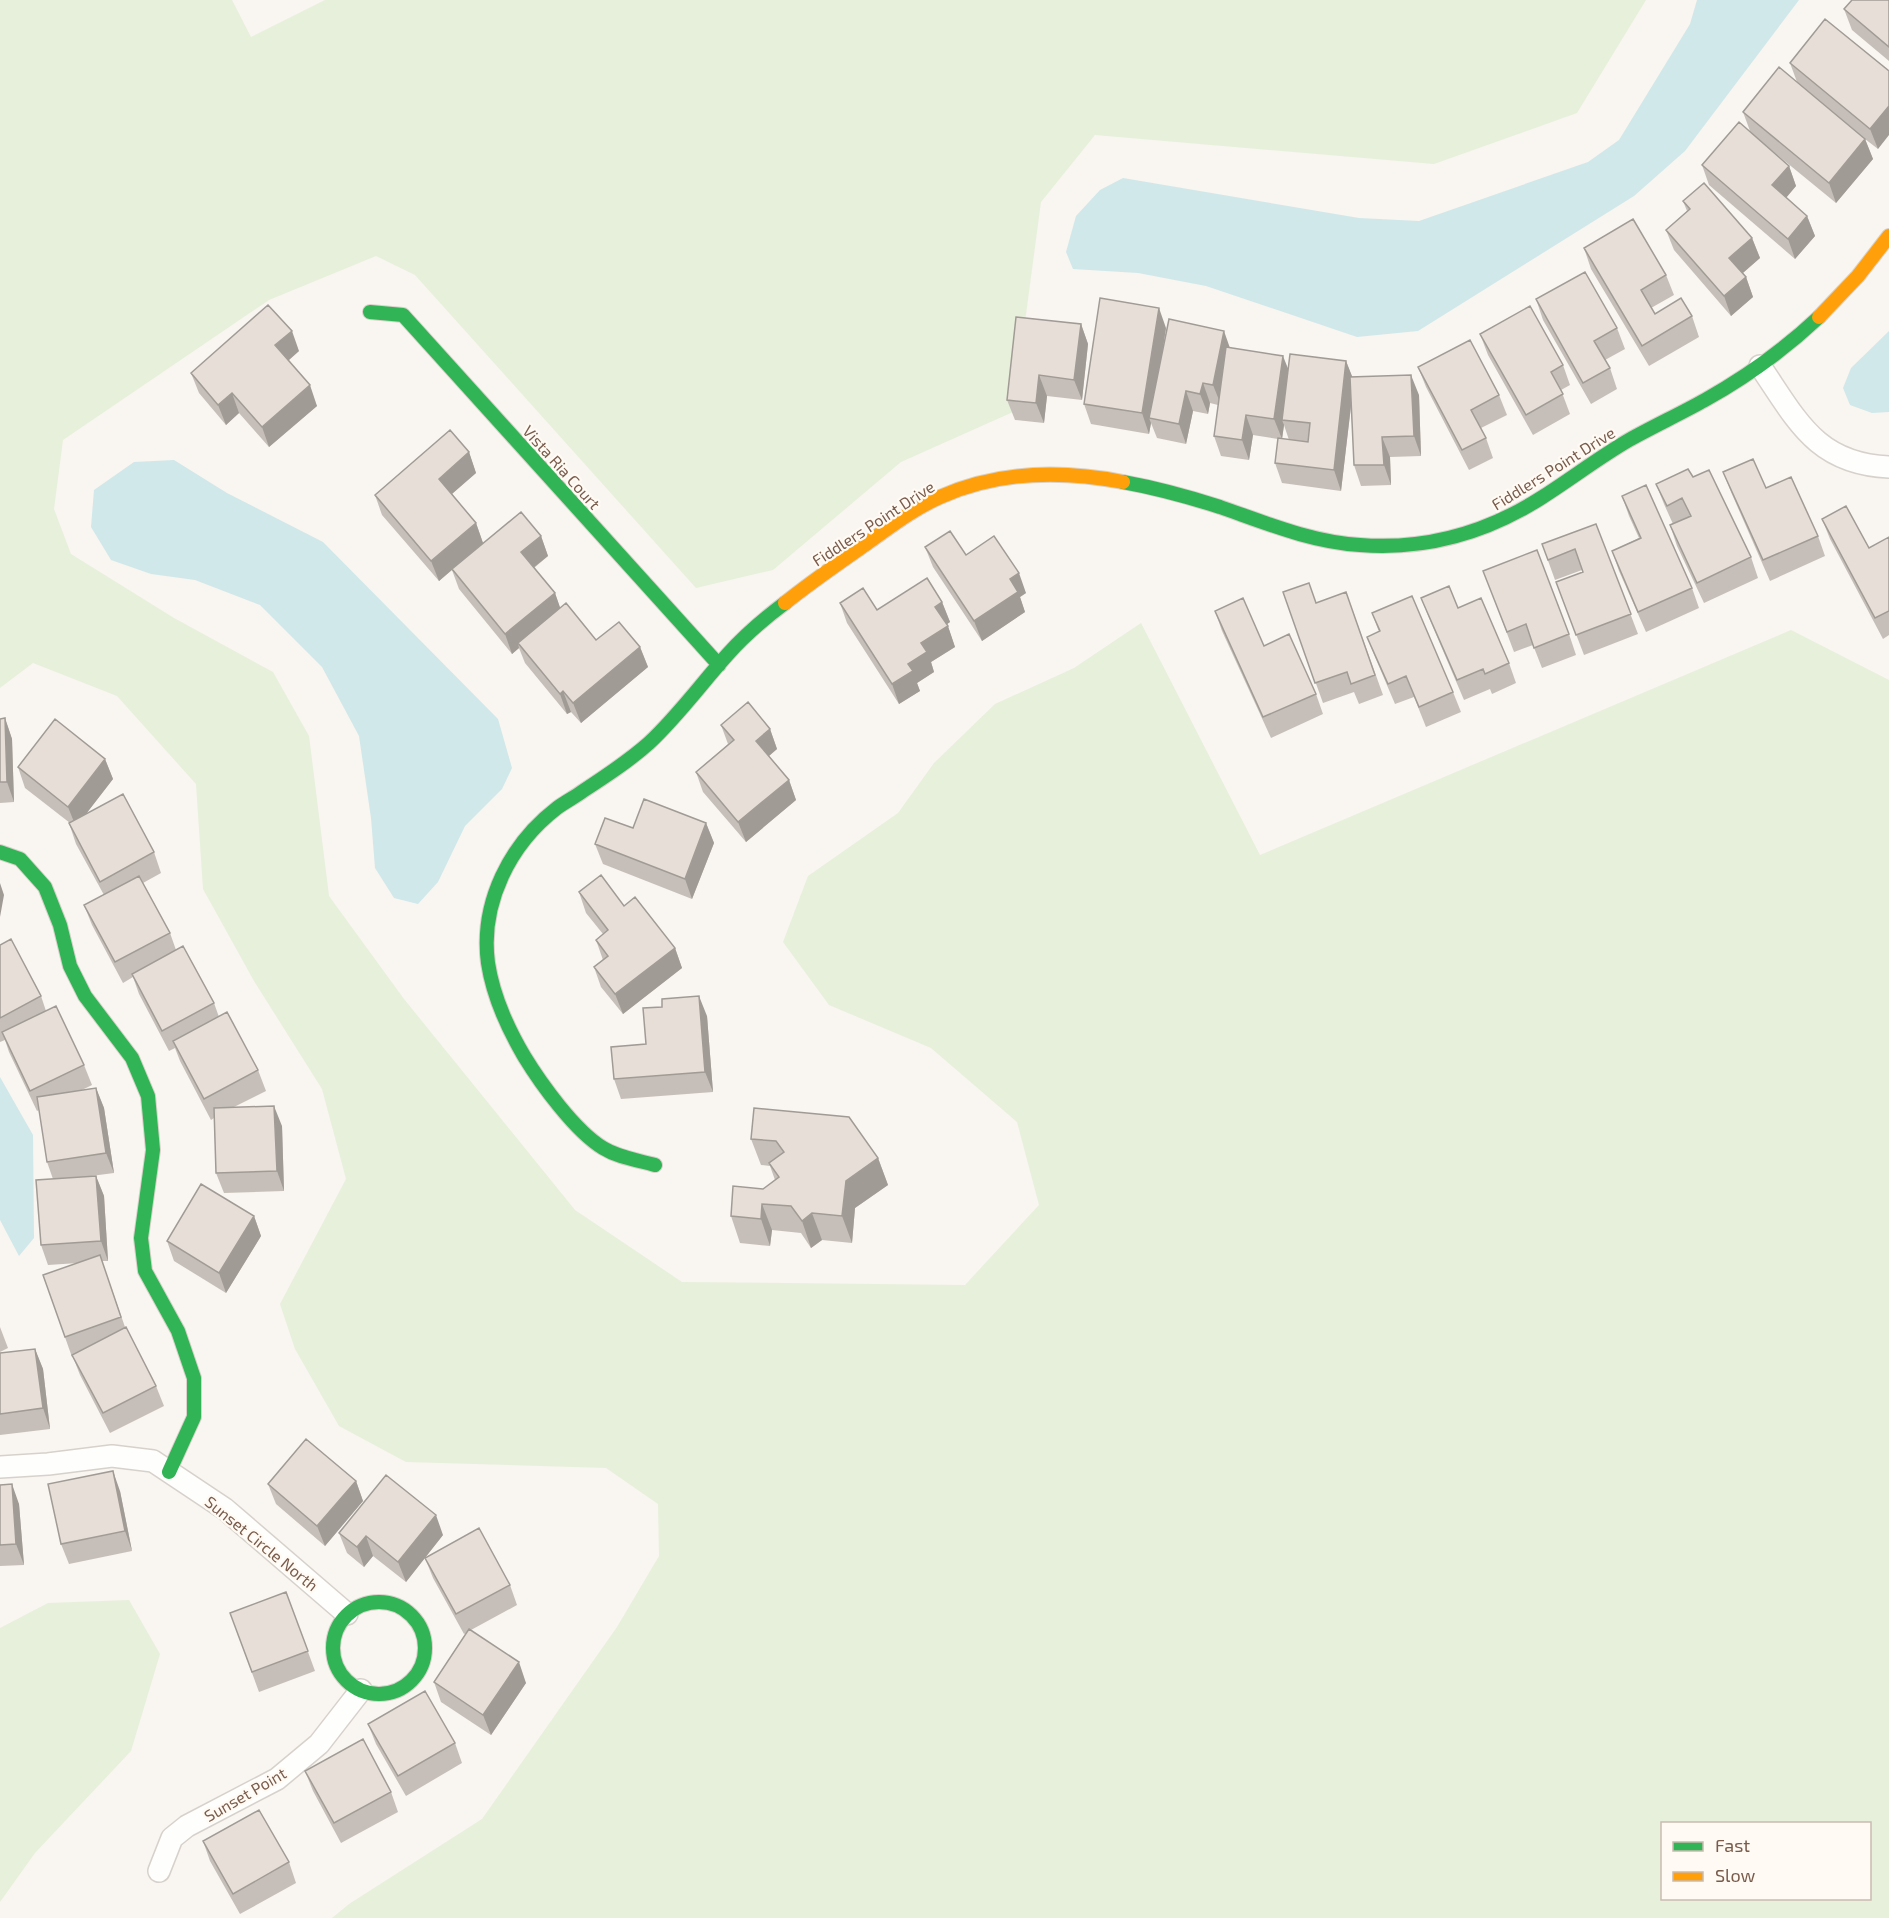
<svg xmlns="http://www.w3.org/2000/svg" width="1889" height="1918" font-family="'Exo 2',sans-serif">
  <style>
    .green { fill: #e7f0db; fill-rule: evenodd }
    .water { fill: #d0e8ea }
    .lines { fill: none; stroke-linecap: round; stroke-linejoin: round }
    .street-casing { stroke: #d7d1cb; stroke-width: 24 }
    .fast-casing { stroke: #d9d2cb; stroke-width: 16 }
    .slow-casing { stroke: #d9d2cb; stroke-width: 16 }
    .street { stroke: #fefefd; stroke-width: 21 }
    .fast { stroke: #30b455; stroke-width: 14 }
    .slow { stroke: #ff9f0a; stroke-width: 14 }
    .wall { fill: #c6bfb9; fill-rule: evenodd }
    .shaded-wall { fill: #a19b96 }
    .building { fill: #e6ded7; stroke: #a19b96; stroke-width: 1.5 }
    .labels { text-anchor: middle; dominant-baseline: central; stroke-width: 4.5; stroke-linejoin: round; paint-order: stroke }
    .street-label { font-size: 16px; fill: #7a5c4d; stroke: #fffaf3 }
  </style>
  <rect width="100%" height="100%" fill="#f9f5f0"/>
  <path class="green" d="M0,0H232L251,37L325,0H1646L1577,113L1434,164L1095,135L1041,202L1013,412L901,462L773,570L696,588L415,275L376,256L269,300L63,440L54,509L71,554L174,618L273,672L309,736L329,896L404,999L575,1210L682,1282L965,1285L1039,1205L1017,1122L931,1048L829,1005L783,942L808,876L898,813L934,763L995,704L1074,668L1141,623L1260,855L1791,630L1889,680V1918H332L349,1904L482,1819L617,1627L659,1556L658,1504L606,1468L406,1462L339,1426L295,1349L280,1304L346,1179L322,1089L254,981L203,889L196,784L117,696L33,663L0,688ZM1662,1824H1870V1898H1662Z
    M129,1600L160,1654L131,1751L35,1853L0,1902V1628L48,1603Z"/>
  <path class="water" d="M1697,0H1799L1685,151L1634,196L1418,331L1357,337L1206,286L1138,273L1073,269L1066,252L1076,216L1100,190L1123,178L1359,218L1419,221L1588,162L1619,140L1690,24Z
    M1889,331V412L1872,413L1850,405L1843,388L1851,368Z
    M174,460L227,493L323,542L498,719L512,768L502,789L465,826L438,882L418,904L394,898L375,868L371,818L359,736L322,667L260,605L195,580L151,574L111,560L91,527L94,490L134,462Z
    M0,1077L33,1135L34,1238L19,1256L0,1220Z"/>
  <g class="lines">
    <defs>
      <path id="street" d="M1760,366C1797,420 1816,464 1889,467
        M0,1467L48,1464L112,1456L153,1461L225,1509L347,1614
        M159,1871L172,1838L187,1826L277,1779L319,1744L361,1690"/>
      <path id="fast" d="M370,312L403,315L719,665
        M1123,482C1156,488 1189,497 1220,507C1266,523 1311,542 1360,545C1425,550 1486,533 1541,498C1571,479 1598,458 1629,440C1654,426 1680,414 1705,400C1746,377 1785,349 1819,317
        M0,852L20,859L45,887L60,925L70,966L85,996L132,1058L148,1096L153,1150L141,1238L145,1271L178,1331L194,1378V1417L169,1472
        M655,1165C638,1160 619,1158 603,1148C575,1131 541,1084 524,1056C507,1027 493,996 488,963C480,903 510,844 557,808C565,802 575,797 583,791C606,776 629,761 649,743C678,716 701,684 728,654C745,635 765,618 785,603
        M333 1648a46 46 0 1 1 92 0a46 46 0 1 1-92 0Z"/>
      <path id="slow" d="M1819,317L1858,276L1889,236
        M785,603C811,582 839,563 866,544C890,527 913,509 940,497C998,471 1061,470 1123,482"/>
    </defs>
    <use href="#street" class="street-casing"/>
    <use href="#fast" class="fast-casing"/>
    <use href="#slow" class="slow-casing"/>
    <use href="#street" class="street"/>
    <use href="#fast" class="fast"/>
    <use href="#slow" class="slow"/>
  </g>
  <path class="wall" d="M1889,0V61L1852,30L1844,9Z
    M1790,63L1889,71L1878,149L1865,139L1873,159L1836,203L1758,139L1789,166L1796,186L1786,198L1807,216L1815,236L1795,259L1709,185L1702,165L1750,131L1743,112L1797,82Z
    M1683,201L1752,238L1760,258L1743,273L1746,277L1753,297L1731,316L1674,250L1666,230L1687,211Z
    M1584,248L1666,275L1674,295L1651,308L1655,314L1692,316L1699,337L1649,366L1591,269Z
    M1536,299L1617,328L1625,349L1605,360L1610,368L1617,389L1591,404L1543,320Z
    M1081,324L1088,344L1082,400L1047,396L1044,423L1015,420L1007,400Z
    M1166,328L1162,353L1230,348L1288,368L1346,361L1352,377L1419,395L1421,456L1390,457L1391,485L1361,486L1354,465L1351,405L1341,491L1282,483L1275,463L1278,439L1253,435L1249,460L1221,456L1214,436L1218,405L1210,403L1208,414L1193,411L1186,444L1157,438L1151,423L1149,434L1091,424L1084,404ZM1284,425L1289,440L1282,439Z
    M1480,334L1563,365L1570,385L1561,390L1570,414L1533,435L1488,355Z
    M299,351L288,361L317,406L269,447L239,413L226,425L199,393L191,373Z
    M1418,367L1499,395L1507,415L1481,428L1486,438L1493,458L1469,470L1426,387Z
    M469,452L476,473L452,494L476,523L483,543L541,536L548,556L534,568L555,593L560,608L596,640L640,647L648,667L581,723L571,712L567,714L525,663L519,648L512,654L459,589L452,570L439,581L382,515L375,495Z
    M1723,472L1766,488L1818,536L1825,556L1770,581L1731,492Z
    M1693,477L1751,557L1758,578L1704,603L1677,546L1670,525L1673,524L1664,504L1656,484Z
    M1622,496L1692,588L1699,608L1646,632L1619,571L1612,551L1639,538L1629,516Z
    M1822,519L1869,548L1889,537V635L1883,639L1830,539Z
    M1596,524L1638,634L1584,655L1556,582L1583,572L1582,570L1555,580L1542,544Z
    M925,547L966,555L1026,593L1020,597L1025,612L982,641L933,567Z
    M1491,591L1569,634L1576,655L1542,668L1533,645L1514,652Z
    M1283,592L1316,603L1346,592L1383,695L1359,704L1354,692L1323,703Z
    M1421,598L1458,608L1509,663L1516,683L1492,694L1490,689L1464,700L1429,618Z
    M942,602L950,622L947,624L955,647L931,662L934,672L917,683L920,691L899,704L847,623L840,603L877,610Z
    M1215,611L1264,646L1316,694L1323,714L1271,738L1222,631Z
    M1372,613L1453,692L1461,712L1426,727L1414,697L1395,704L1375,657L1367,637L1379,632Z
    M5,718L12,739L14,802L0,803V719Z
    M721,725L770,729L777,749L769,756L789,780L796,800L746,842L703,792L696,772L728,744Z
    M105,759L113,779L85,815L154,852L161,873L143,883L170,933L176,950L214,1003L219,1017L258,1070L266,1091L234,1107L282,1126L284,1191L224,1193L216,1173L214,1118L211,1120L180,1061L175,1048L169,1051L139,994L133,977L123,983L92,925L84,905L104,895L76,844L69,823H70L25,788L18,767Z
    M706,823L714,843L692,899L603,864L595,844L633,828Z
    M579,892L624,906L675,948L682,968L623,1014L601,987L594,967L603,960L596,940L603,934L586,913Z
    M0,945L41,996L46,1011L84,1065L92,1085L82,1090L96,1088L104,1108L114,1173L91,1176H96L104,1196L108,1261H102L125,1327L156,1386L164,1406L110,1433L80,1375L73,1357H72L43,1275L78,1263L48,1265L41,1245L53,1179L47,1162L39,1110L37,1111L9,1052L5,1040L0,1042Z
    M707,1016L713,1092L621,1099L614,1079Z
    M754,1108L878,1158L888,1185L855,1208L852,1243L822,1240L811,1248L801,1233L772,1230L770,1246L740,1243L731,1216L763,1189L775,1180L770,1166L761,1165L751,1139Z
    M254,1216L261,1236L226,1293L174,1261L167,1241Z
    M0,1327L8,1348L0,1352Z
    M35,1349L43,1369L50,1429L0,1435V1353Z
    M356,1481L363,1501L325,1546L276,1504L268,1484Z
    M0,1485L19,1504L24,1565L0,1566Z
    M120,1491L132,1551L69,1564L61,1544Z
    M339,1533L443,1535L406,1582L373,1556L364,1567L347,1553Z
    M425,1558L510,1585L517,1605L471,1630L526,1683L491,1735L441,1702L434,1682L466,1633L464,1634L433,1578Z
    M286,1592L315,1671L259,1692L230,1613Z
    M368,1724L455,1743L462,1763L406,1796L376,1744Z
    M305,1771L391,1792L398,1812L341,1843L313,1791Z
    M203,1841L289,1862L296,1883L240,1914L210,1861Z"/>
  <path class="shaded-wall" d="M1889,106V135L1878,149L1870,129Z
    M1865,139L1873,159L1836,203L1829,183Z
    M1789,166L1796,186L1779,206L1772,185Z
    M1807,216L1815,236L1795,259L1788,239Z
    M1752,238L1760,258L1737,278L1729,258Z
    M1746,277L1753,297L1731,316L1724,296Z
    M1159,308L1166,328L1152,419L1149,418L1151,423L1149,434L1142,413Z
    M1081,324L1088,344L1082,400L1074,380Z
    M292,331L299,351L282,366L275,345Z
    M1224,331L1231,351L1221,405L1213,385Z
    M1283,356L1291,376L1282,420L1284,425L1282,439L1274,419Z
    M1346,361L1354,381L1341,491L1334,470Z
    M1039,375L1047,396L1044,423L1036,403Z
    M1411,375L1419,395L1421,456L1414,436Z
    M1203,383L1210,403L1208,414L1200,394Z
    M310,385L317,406L269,447L262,427Z
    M1186,391L1193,411L1186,444L1179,424Z
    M232,393L239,413L226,425L218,405Z
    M1246,415L1253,435L1249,460L1242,440Z
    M1382,437L1390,457L1391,485L1384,465Z
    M469,452L476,473L446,499L439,479Z
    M476,523L483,543L439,581L431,561Z
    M541,536L548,556L528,572L521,552Z
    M1019,573L1026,593L1020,597L1025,612L982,641L974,621L1010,579Z
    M555,593L562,613L518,643L519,648L512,654L505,634Z
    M942,602L950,622L943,627L935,607Z
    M948,626L955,647L931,662L934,672L917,683L920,691L899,704L892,684L908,664L921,643Z
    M640,647L648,667L581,723L573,703Z
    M563,691L571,712L567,714L560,694Z
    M5,718L12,739L14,802L7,782Z
    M770,729L777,749L763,761L756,741Z
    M105,759L113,779L76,827L68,807Z
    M789,780L796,800L746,842L738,822Z
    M706,823L714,843L692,899L685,879Z
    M0,883L4,895L0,917Z
    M675,948L682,968L623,1014L615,994Z
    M699,996L707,1016L713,1092L705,1072Z
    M96,1088L104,1108L114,1173L106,1153Z
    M274,1106L282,1126L284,1191L277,1171Z
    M878,1158L888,1185L855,1208L852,1243L842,1216L846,1181Z
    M96,1176L104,1196L108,1261L101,1241Z
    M762,1204L772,1230L770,1246L761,1219Z
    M812,1213L822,1240L811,1248L802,1221Z
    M254,1216L261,1236L226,1293L219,1273Z
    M35,1349L43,1369L50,1429L43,1408Z
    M113,1471L120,1491L132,1551L125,1531Z
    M356,1481L363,1501L325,1546L317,1526Z
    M12,1484L19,1504L24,1565L16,1544Z
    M436,1515L443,1535L406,1582L398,1562Z
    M366,1536L373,1556L364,1567L357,1547Z
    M519,1662L526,1683L491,1735L483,1715Z"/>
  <path class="building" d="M1852,0H1889V47L1844,9Z
    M1825,19L1889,71V106L1870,129L1790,63Z
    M1779,67L1865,139L1829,183L1743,112Z
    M1739,122L1789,166L1772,185L1807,216L1788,239L1702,165Z
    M1704,183L1752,238L1729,258L1746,277L1724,296L1666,230L1690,209L1683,201Z
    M1633,219L1666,275L1641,290L1655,314L1681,298L1692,316L1642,346L1584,248Z
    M1585,272L1617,328L1594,341L1610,368L1583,383L1536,299Z
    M1100,298L1159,308L1142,413L1084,404Z
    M268,305L292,331L275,345L310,385L262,427L232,393L218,405L191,373Z
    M1530,306L1563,365L1551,372L1563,394L1526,415L1480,334Z
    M1016,317L1081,324L1074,380L1039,375L1036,403L1007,400Z
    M1169,319L1224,331L1213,385L1203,383L1200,394L1186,391L1179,424L1149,418Z
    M1470,340L1499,395L1471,410L1486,438L1462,450L1418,367Z
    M1226,347L1283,356L1274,419L1246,415L1242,440L1214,436Z
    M1290,354L1346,361L1334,470L1275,463L1278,438L1308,442L1310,423L1282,420Z
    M1411,375L1414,436L1382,437L1384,465H1354L1350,377Z
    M450,430L469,452L439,479L476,523L431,561L375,495Z
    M1753,459L1766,488L1791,477L1818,536L1763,560L1723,472Z
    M1688,469L1693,477L1709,470L1751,557L1697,583L1670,525L1691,516L1682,498L1667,506L1656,484Z
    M1646,485L1692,588L1638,612L1612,551L1641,538L1622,496Z
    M1846,506L1869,548L1889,537V611L1875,618L1822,519Z
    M521,512L541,536L521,552L555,593L505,634L452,569Z
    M1596,524L1631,614L1576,635L1556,582L1583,572L1575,549L1548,560L1542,544Z
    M950,531L966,555L994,536L1019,573L1010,579L1018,592L974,621L925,547Z
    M1537,550L1569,634L1534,648L1526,624L1507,632L1483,571Z
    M927,578L942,602L935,607L948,626L921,643L927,652L908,664L913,671L892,684L840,603L863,588L877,610Z
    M1309,583L1316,603L1346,592L1375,675L1351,684L1347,672L1315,683L1283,592Z
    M1449,586L1458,608L1481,598L1509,663L1485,674L1483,669L1457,680L1421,598Z
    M1412,596L1453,692L1419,707L1406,676L1388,684L1367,637L1380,631L1372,613Z
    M1243,598L1264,646L1289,634L1316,694L1263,717L1215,611Z
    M566,603L596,640L619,622L640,647L573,703L563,691L560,694L518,643Z
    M748,702L770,729L756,741L789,780L738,822L696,772L734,740L721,725Z
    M5,718L7,782H0V719Z
    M55,719L105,759L68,807L18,767Z
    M123,794L154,852L100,882L69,823Z
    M644,799L706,823L685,879L595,844L605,818L633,828Z
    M601,875L624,906L635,897L675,948L615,994L594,967L608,956L596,940L608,930L579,892Z
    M139,876L170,933L115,962L84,905Z
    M11,939L41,996L0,1018V945Z
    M183,946L214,1003L162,1031L132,974Z
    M699,996L705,1072L614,1079L611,1047L646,1044L643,1008L662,1007V999Z
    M56,1006L84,1065L30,1091L2,1032Z
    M227,1012L258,1070L204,1099L173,1041Z
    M96,1088L106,1153L47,1162L37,1097Z
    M274,1106L277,1171L216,1173L214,1108Z
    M754,1108L849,1117L878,1158L846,1181L842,1216L812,1213L802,1221L791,1206L762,1204L761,1219L731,1216L733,1186L763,1189L779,1177L769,1163L784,1152L776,1141L751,1139Z
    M96,1176L101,1241L41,1245L36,1180Z
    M201,1184L254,1216L219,1273L167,1241Z
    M100,1255L121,1317L65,1337L43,1275Z
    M126,1327L156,1386L103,1413L72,1355Z
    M35,1349L43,1408L0,1414V1353Z
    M306,1439L356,1481L317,1526L268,1484Z
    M113,1471L125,1531L61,1544L48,1484Z
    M386,1475L436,1515L398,1562L366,1536L357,1547L339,1533Z
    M12,1484L16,1544L0,1545V1485Z
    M479,1528L510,1585L456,1614L425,1558Z
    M286,1592L308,1651L252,1672L230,1613Z
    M469,1629L519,1662L483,1715L434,1682Z
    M425,1691L455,1743L398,1776L368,1724Z
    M363,1739L391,1792L334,1823L305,1771Z
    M259,1810L289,1862L233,1894L203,1841Z"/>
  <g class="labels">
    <g class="street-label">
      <text transform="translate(562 467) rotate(48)">Vista Ria Court</text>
      <text transform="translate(1553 468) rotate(-32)">Fiddlers Point Drive</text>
      <text transform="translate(873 523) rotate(-33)">Fiddlers Point Drive</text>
      <text transform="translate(262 1543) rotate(39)">Sunset Circle North</text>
      <text transform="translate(245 1794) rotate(-30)">Sunset Point</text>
    </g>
  </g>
  <rect x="1661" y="1822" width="210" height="78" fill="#fffaf3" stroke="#cabbb1" stroke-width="1.5"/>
  <rect x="1673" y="1842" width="30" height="9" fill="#30b455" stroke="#cabbb1" stroke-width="1.5"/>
  <text x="1715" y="1852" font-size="18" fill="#7a5c4d">Fast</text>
  <rect x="1673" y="1872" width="30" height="9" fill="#ff9f0a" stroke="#cabbb1" stroke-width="1.5"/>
  <text x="1715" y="1882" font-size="18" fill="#7a5c4d">Slow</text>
</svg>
